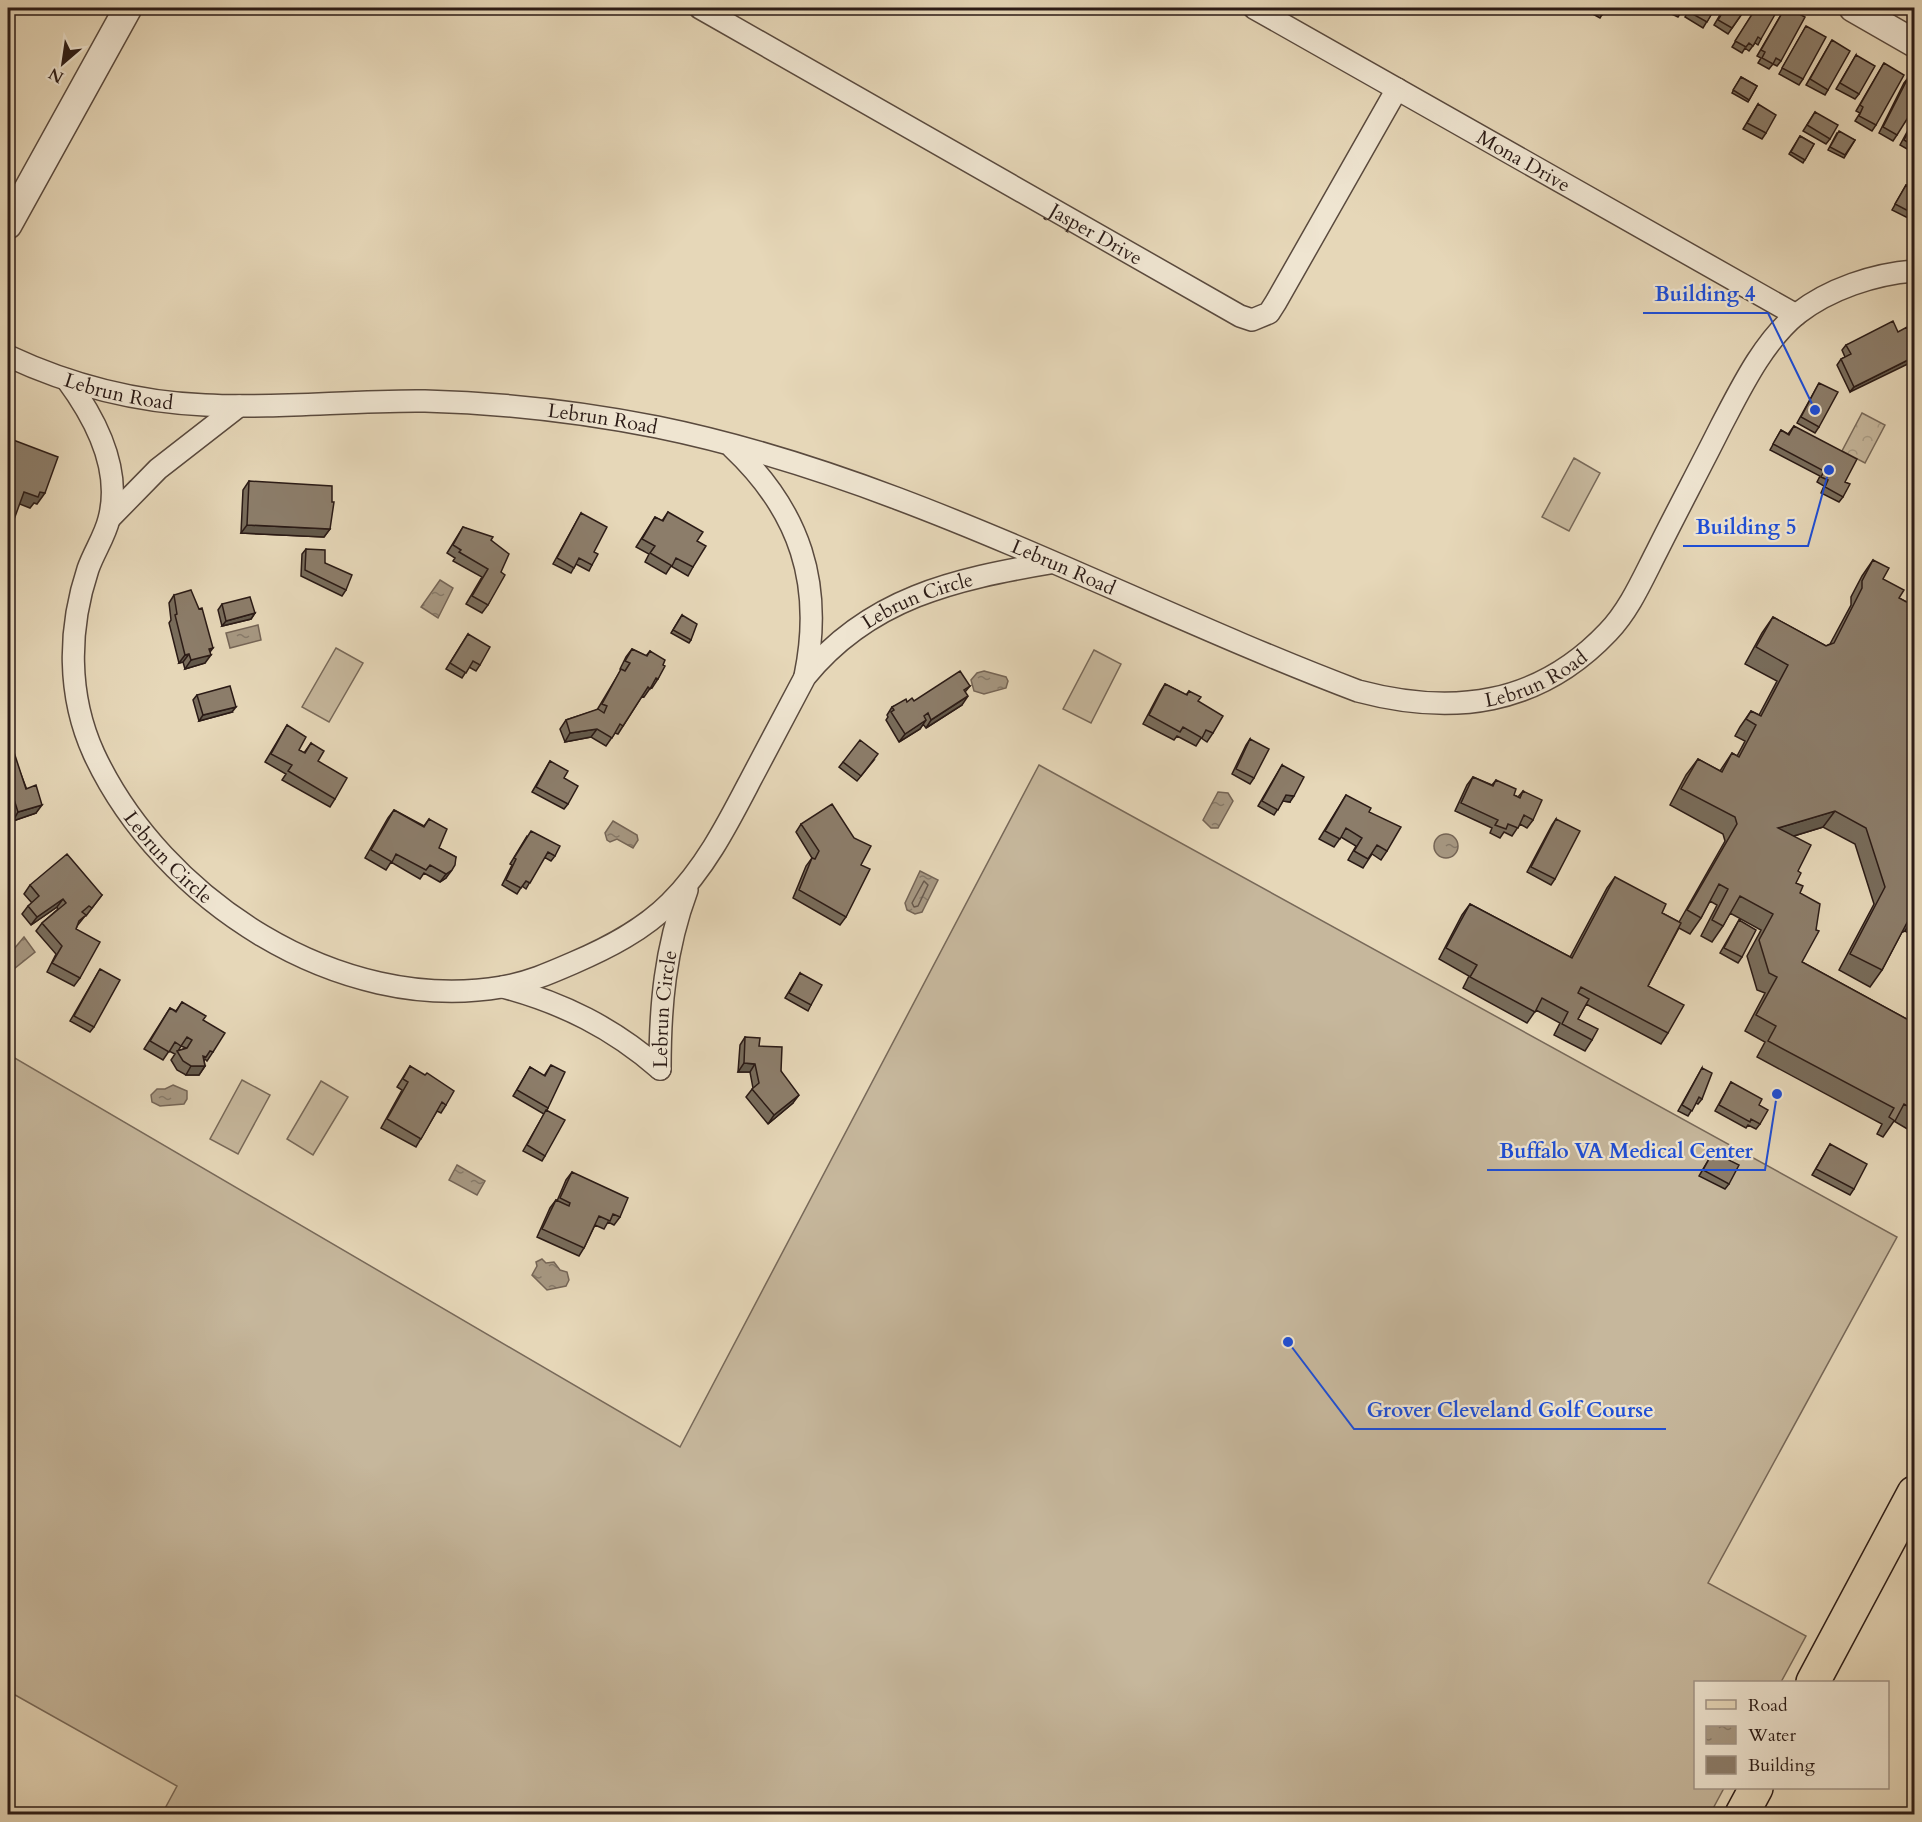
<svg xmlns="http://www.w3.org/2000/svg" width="1922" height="1822" font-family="Cardo,serif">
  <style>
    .grass { fill: #c6b79c; stroke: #786959; stroke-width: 1.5 }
    .park { fill: url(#park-crowns); stroke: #786959; stroke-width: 1.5 }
    .water { fill: url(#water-ripples); stroke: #756556; stroke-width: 1.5 }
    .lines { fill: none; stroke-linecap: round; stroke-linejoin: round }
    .shore { stroke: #68594c; stroke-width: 1.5 }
    .minor-casing { stroke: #5a4a3e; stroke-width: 24 }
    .tertiary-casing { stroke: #5a4a3e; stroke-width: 30 }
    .primary-casing { stroke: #2b1b16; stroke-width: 36 }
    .minor { stroke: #efe5d1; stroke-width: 21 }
    .tertiary { stroke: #efe5d1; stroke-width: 27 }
    .primary { stroke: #e6d7b8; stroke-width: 33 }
    .wall { fill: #786c5b; stroke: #2b1b16; stroke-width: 1.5; fill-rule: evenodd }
    .shaded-wall { fill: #62584a; stroke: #2b1b16; stroke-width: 1.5 }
    .building { fill: #8c7d6a; stroke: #2b1b16; stroke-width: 1.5 }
    .labels { text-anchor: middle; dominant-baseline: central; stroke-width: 4.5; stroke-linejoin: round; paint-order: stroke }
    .street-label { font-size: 20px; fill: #2b1b16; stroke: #efe5d1 }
    .leader { fill: none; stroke: #1d4ed8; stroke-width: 2 }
    .callout-dot { fill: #1d4ed8; stroke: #efe5d1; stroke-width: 2 }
    .callout-label { font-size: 21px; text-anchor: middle; font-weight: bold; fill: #1d4ed8; stroke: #efe5d1; stroke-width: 4.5; stroke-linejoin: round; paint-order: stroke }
  </style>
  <defs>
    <pattern id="park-crowns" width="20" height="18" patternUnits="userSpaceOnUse" patternTransform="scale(1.5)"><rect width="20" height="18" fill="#c6b79c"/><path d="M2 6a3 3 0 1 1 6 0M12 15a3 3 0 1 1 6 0" fill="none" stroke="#aa9d86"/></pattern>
    <pattern id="water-ripples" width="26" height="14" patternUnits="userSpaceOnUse" patternTransform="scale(1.5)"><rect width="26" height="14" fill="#a69781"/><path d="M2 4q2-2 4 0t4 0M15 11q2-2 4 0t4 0" fill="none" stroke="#877a69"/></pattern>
  </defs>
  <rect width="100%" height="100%" fill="#e6d7b8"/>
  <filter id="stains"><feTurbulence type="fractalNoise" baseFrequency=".00333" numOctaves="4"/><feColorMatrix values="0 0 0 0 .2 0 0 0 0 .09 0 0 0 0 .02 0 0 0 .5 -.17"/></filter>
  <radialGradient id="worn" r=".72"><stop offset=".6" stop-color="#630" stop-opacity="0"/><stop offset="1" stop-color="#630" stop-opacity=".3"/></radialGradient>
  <path class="grass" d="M1574,458L1600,473L1569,531L1542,517Z
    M336,648L363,663L329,722L302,707Z
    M1094,650L1121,664L1091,723L1063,709Z
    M1039,765L1897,1237L1708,1583L1806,1636L1781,1682H1696V1788H1724L1710,1814H162L177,1786L8,1691V1054L680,1447Z
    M242,1080L270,1095L238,1154L210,1139Z
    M321,1081L348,1097L313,1155L287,1139Z"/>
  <path class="park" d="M1862,413L1885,425L1865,463L1842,451Z"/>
  <path class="water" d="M440,580L453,588L438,618L421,607Z
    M258,625L261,640L230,648L226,633Z
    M984,671L1006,677L1008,681L1006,688L984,694L974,691L971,680L977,673Z
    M1218,792L1228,793L1233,801L1218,828H1211L1203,820Z
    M613,821L637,835L638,840L633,848L617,839L610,842L607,840L605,833Z
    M1434 846a12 12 0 1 1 24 0a12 12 0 1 1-24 0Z
    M920,871L938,880L922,912L915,914L907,910L905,903Z
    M24,937L35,952L10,972L8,956Z
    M173,1085L187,1091V1099L184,1104L160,1106L152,1102L151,1095L157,1089H165Z
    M457,1165L485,1181L477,1195L449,1180Z
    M542,1259L546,1263L554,1262L560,1270L567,1272L569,1280L566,1286L547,1290L532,1275L537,1266L536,1262Z
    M968,1810L986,1814H941Z"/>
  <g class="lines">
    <path class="shore" d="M924,881L928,885L918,906L914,907L912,903Z"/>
    <defs>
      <g id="minor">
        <path id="s1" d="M700,8L1240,316L1252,320L1269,313L1276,302L1397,89"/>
        <path id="s2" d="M1254,8L1796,315"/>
        <path id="s3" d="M8,356C70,385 136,402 205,405C278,409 352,400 425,401C502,403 581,412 657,427C903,477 1125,603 1358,691C1452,716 1538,706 1608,632C1630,609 1643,578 1657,551C1678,509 1700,468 1721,426C1741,388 1763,342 1797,314C1829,289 1874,274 1914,271"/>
        <path id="s4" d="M67,380C95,418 122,470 109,519C105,536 94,552 88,569C68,629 67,695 94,754C162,900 339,1015 502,987C527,983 550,973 573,963C608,948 643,930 670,903C706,867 728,823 751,779C769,745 787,711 805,677C869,598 955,579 1050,563"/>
        <path d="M732,447C800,511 824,584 805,676"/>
        <path d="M110,518L158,469L239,406"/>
        <path d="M503,987C563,1003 613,1028 660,1069"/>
        <path id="s5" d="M660,1069C660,1006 665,949 687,890"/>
      </g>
      <path id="tertiary" d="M1853,8L1914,43
        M8,225L128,8"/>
      <path id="primary" d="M1813,1682L1914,1493
        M1742,1814L1756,1788"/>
    </defs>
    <use href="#minor" class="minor-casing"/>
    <use href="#tertiary" class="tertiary-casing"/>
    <use href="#primary" class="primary-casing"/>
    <use href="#minor" class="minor"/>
    <use href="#tertiary" class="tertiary"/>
    <use href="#primary" class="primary"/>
  </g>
  <path class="wall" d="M1592,8H1606L1600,18L1589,12Z
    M1667,8H1684L1678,17L1665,11Z
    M1690,8H1715L1703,28L1685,17Z
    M1724,8H1746L1728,34L1714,25Z
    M1756,8L1761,39L1758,45L1755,43L1749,51L1745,48L1742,53L1732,47Z
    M1785,8L1781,61L1777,66L1773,64L1769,69L1758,63L1761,58L1757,56Z
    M1806,26L1803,79L1799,85L1779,74Z
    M1832,40L1828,90L1825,95L1806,85Z
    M1856,55L1859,94L1855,99L1836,89Z
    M1884,63L1876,125L1872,131L1855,121L1860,113L1856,111Z
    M1741,77L1757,86L1748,102L1732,93Z
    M1908,78L1897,135L1893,141L1879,133L1904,83Z
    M1758,104L1766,133L1762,139L1743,129Z
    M1815,112L1830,139L1826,144L1803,131Z
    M1914,119V153L1900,145Z
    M1837,133L1855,140L1844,158L1828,150Z
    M1800,136L1814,144L1803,163L1789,154Z
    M1906,185L1914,190V221L1892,210Z
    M1898,332L1850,392L1837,365L1841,359L1845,357L1842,350L1846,345Z
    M1819,383V427L1815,433L1797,423Z
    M1794,426L1845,482L1843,497L1839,502L1821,493L1824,486L1817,482L1820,476L1770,450L1781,430L1788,434Z
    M249,481L330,529L324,537L241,533L243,490Z
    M668,512L697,541L693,567L688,576L671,566L666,574L645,562L649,554L636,547L655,517L662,521Z
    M581,513L594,552L592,565L589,571L576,564L571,573L553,564Z
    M463,527L491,540L501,572L488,605L482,613L466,604L482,577L453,561L455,558L447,553Z
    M306,549L325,563L346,590L342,596L301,576L302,554Z
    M1873,560L1883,579L1899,598L1914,606V847L1912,846L1911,847L1914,857V936L1905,931L1902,932L1882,970L1870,987L1839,970L1874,904L1855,844L1823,827L1794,836L1798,871L1796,883L1800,893L1802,962L1914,1023V1122L1909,1130L1894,1121L1883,1137L1877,1134L1882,1124L1757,1057L1765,1042L1745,1031L1765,993L1757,990L1747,956L1761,930L1730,913L1723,926L1712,942L1701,936L1717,905L1710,901L1701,918L1690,934L1679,928L1648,986L1668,1033L1661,1044L1586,1004L1578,1019L1592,1040L1585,1051L1554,1035L1560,1023L1536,1010L1527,1023L1463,988L1469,976L1439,959L1462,915L1470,904L1570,957L1607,888L1615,877L1662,913L1679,922L1725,841L1723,834L1670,805L1686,775L1698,759L1720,771L1732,753L1737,756L1745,741L1735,736L1740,727L1751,711L1759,715L1777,681L1745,664L1762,633L1773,617L1826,646L1830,644L1851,605V597L1862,576Z
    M174,595L210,652L205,663L185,669L183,662L179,663L169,623L171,620L169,603Z
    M222,604L255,613L251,619L222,626L218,610Z
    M682,615L691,640L689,643L671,633Z
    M468,634L480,665L476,671L469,667L462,678L446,669Z
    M632,649L646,656L650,651L663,665L658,679L652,688L651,687L644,697L642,696L618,734L615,733L606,746L591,737L565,742L560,729L566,720L597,710L621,670L620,669L626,657Z
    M1165,684L1186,695L1189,691L1198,701L1213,733L1207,742L1201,738L1196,746L1177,736L1174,740L1143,724L1160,692Z
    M970,686L965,692L962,705L926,728L923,724L920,729L899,742L886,720L888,717L887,715L892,707L907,702L914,701Z
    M197,695L232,712L199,721L193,700Z
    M287,725L299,750L304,753L311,743L318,761L335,799L330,807L282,780L286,774L265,762Z
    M1250,739L1254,778L1250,784L1232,774L1246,745Z
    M8,741L36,813L13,821L8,804Z
    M874,760L857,781L839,767L843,762Z
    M550,761L564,778L568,804L564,809L532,792Z
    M1282,765L1290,802L1283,801L1274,815L1258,806Z
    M1473,777L1492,785L1496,780L1514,795L1518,797L1523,791L1533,820L1527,828L1520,824L1512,836L1504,832L1500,838L1490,833L1492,828L1455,811L1467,785Z
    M1346,795L1369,812L1387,851L1381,860L1372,854L1363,868L1348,860L1356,846L1341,837L1334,847L1319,839Z
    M394,810L424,826L429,819L439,848L456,857L446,878L440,882L424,873L420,879L391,862L386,870L365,858L388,818Z
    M1556,819L1555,879L1551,885L1527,872L1552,825Z
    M801,824L861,865L846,917L840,925L793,898L806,866L812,858L796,832Z
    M527,836L555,856L551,861L544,857L526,889L522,886L517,894L502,885L512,865L510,864Z
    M30,885L102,895L86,916H85L77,926L76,929L80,978L74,986L47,972L56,954L36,931L42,923L58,909L57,907L31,925L22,914L28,906L32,903L24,894Z
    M1739,920L1742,957L1738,963L1720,953Z
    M100,969L94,1027L90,1032L70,1021Z
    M800,973L811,1005L808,1011L785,998Z
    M182,1002L203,1020L213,1052L207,1061L205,1059L204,1060L205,1066L199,1075H186L177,1070L171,1060L175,1054L169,1051L163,1060L144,1049L170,1008L176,1011ZM181,1046L186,1048L178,1051Z
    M745,1037L759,1046L781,1071L793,1103L768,1124L746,1097L753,1088L750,1072H738L740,1045Z
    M551,1065L548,1108L547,1110L545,1156L542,1161L523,1151L544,1114L513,1096L530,1067L544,1076Z
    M410,1066L446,1105L441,1113L437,1111L416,1147L381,1128L402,1090L397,1087Z
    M1702,1068V1099L1698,1104L1696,1103L1688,1116L1678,1111Z
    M1731,1082L1759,1105L1760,1124L1756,1129L1748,1125L1746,1128L1715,1111Z
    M1830,1144L1854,1189L1850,1195L1812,1175Z
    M1713,1152L1729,1184L1725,1189L1699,1176Z
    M572,1172L620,1217L614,1225L608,1222L604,1229L595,1225L584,1248L579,1256L537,1237L550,1208L556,1200L557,1201L566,1180Z"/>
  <path class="shaded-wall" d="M1914,357V361L1850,392L1854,387Z
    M24,492H40L45,493L37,504L34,503L30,508L17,503Z
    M247,525L330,529L324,537L241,533Z
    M255,613L251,619L222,626L226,621Z
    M213,648L207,656L211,655L205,663L185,669L191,660L209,649Z
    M189,654L183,662L179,663L185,655Z
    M968,696L962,705L926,728L931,720Z
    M236,707L232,712L199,721L203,715Z
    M926,720L920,729L899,742L905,734Z
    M597,729L591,737L565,742L570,733Z
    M1286,795L1294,796L1290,802L1282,801Z
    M42,805L36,813L13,821L18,812Z
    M1835,811L1823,827L1767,844L1778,828Z
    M452,870L446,878L440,882L446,874Z
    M63,899L57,907L31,925L37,917Z
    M1914,915V917L1905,931L1899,933L1910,917Z
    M744,1063L755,1064L750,1072H738Z
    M191,1066H205L199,1075H186Z
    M799,1095L793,1103L768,1124L774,1115Z"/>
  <path class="building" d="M1592,8H1606L1602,15L1591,9Z
    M1674,8H1684L1682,12Z
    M1691,8H1715L1707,22L1689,12Z
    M1725,8H1746L1732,28L1718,20Z
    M1756,8H1776L1775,9L1777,11L1761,39L1758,37L1753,46L1749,43L1746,47L1735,41Z
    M1785,8H1788L1805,17L1781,61L1776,58L1773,64L1762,58L1765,52L1761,50Z
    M1806,26L1826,37L1803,79L1782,68Z
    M1832,40L1850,51L1828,90L1810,79Z
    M1856,55L1875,66L1859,94L1840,83Z
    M1884,63L1904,75L1876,125L1859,116L1863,107L1860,105Z
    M1741,77L1757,86L1749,100L1733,90Z
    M1908,78L1914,81V108L1897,135L1883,127Z
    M1758,104L1776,115L1766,133L1747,123Z
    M1815,112L1838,125L1830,139L1807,125Z
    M1914,121V146L1904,140Z
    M1839,131L1855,140L1845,155L1830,147Z
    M1800,136L1814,144L1805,160L1791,152Z
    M1906,185L1914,190V214L1895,204Z
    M1893,321L1898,332L1907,327L1914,342V357L1854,387L1841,359L1851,354L1846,345Z
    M1819,383L1838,392L1819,427L1801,417Z
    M1794,426L1857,459L1845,482L1850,484L1843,497L1825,487L1828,480L1821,477L1824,471L1773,444L1781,430L1789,435Z
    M8,438L58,457L45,493L40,492L38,497L24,492L8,536Z
    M249,481L332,486V502H334L330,529L247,525Z
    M668,512L703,532L697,541L706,546L693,567L676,558L672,566L650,553L655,546L642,539L655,517L663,521Z
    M581,513L607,527L594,552L598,554L592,565L579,558L574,568L557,558Z
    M463,527L493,537L491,540L509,554L501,572L505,575L488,605L472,596L488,569L459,552L461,550L453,545Z
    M306,549L325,550V563L352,575L346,590L305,570Z
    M1873,560L1889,568L1883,579L1904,590L1899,598L1914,606V842L1911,847L1914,857V915L1910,917L1882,970L1850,954L1885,887L1866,828L1835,811L1778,828L1811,845L1798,871L1801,873L1796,883L1803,886L1800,893L1820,904L1816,930L1819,931L1802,962L1914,1023V1110L1904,1104L1895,1121L1889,1117L1894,1108L1768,1041L1776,1026L1756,1015L1777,977L1769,973L1759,940L1773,914L1740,896L1723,926L1712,920L1728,889L1719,884L1701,918L1687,910L1737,824L1735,817L1681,789L1698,759L1722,772L1732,753L1739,757L1756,725L1746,719L1751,711L1761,716L1788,665L1756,647L1773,617L1826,646L1834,643L1862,588V581Z
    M191,590L199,609L202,608L213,648L209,649L211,655L191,660L189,654L185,655L175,615L177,614L174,595Z
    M250,597L255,613L226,621L222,604Z
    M682,615L697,624L691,640L673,630Z
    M468,634L490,647L480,665L473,661L466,673L450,663Z
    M632,649L647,656L650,651L665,660L663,665L665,666L658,679L656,678L650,689L648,687L623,726L620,724L612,738L597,729L570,733L566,720L598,709L604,713L607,706L602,704L621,669L625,671L630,663L625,661Z
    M960,671L970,686L964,690L968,696L931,720L928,713L924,716L926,720L905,734L891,712L894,710L892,707L906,699L907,702L912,698L914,701Z
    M1165,684L1187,695L1189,691L1201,697L1198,701L1223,716L1213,733L1206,730L1202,738L1183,727L1180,732L1149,715Z
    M230,686L236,707L203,715L197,695Z
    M287,725L306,737L299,750L305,753L311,743L324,751L318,761L347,778L335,799L288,771L292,765L271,754Z
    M1250,739L1269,749L1254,778L1236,769Z
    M10,740L26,789L36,785L42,805L18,812L12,793L8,795V741Z
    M860,740L878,754L861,776L843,762Z
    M550,761L568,771L564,778L578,786L568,804L536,787Z
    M1282,765L1304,777L1294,796L1286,795L1278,810L1262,801Z
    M1473,777L1493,786L1496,780L1516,789L1514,795L1520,798L1523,791L1542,800L1533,820L1524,815L1518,828L1508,824L1506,829L1495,825L1498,820L1461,803Z
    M1346,795L1371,808L1369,812L1401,827L1387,851L1377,845L1368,859L1354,851L1362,838L1346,828L1340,839L1325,831Z
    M832,804L854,838L871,846L861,865L870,869L846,917L799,890L812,858L815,859L819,851L801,824Z
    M394,810L424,827L429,819L447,829L439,848L456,857L455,865L452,870L446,874L430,865L426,870L396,854L392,862L371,850Z
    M1556,819L1580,831L1555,879L1531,867Z
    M531,831L560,846L555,856L548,852L530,883L526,881L521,888L506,880L516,859L514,858Z
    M67,854L102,895L92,908L89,906L82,912L86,915L79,921L76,929L100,942L80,978L52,963L62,946L42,923L66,903L63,899L37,917L28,906L39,896L30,885Z
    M1615,877L1666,904L1662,913L1681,923L1648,986L1684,1005L1668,1033L1581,987L1578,993L1589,999L1578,1019L1598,1029L1592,1040L1562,1024L1568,1012L1542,998L1535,1012L1470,977L1477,965L1446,948L1470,904L1572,958Z
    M1739,920L1756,930L1742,957L1724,948Z
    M100,969L120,980L94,1027L74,1016Z
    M800,973L822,985L811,1005L789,993Z
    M182,1002L206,1016L203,1020L225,1033L213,1052L210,1051L206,1057L203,1056L205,1066H191L183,1061L177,1051L187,1048L192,1040L187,1037L181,1046L175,1042L169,1052L150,1041L170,1008L176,1012Z
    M745,1037L760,1038L759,1046L782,1047L781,1071L799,1095L774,1115L752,1089L759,1083L755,1064L744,1063Z
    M551,1065L565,1072L548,1108L517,1090L530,1067L545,1076Z
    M410,1066L425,1075L427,1073L454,1091L446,1105L442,1102L421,1139L387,1119L408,1082L403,1079Z
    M1702,1068L1712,1073L1702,1099L1699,1097L1692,1111L1682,1105Z
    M1731,1082L1762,1099L1759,1105L1768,1110L1760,1124L1751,1119L1750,1122L1719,1105Z
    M546,1110L565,1120L545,1156L527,1145Z
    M1830,1144L1867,1164L1854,1189L1816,1169Z
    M1713,1152L1739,1165L1729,1184L1703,1170Z
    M572,1172L628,1198L620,1217L613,1214L610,1221L599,1216L584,1248L542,1229L556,1200L569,1206L570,1203L560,1198Z"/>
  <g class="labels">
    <g class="street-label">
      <text stroke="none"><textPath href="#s2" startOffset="310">Mona Drive</textPath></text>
      <text stroke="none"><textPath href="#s1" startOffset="456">Jasper Drive</textPath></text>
      <text stroke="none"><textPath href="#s3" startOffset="117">Lebrun Road</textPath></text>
      <text stroke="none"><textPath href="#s3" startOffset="603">Lebrun Road</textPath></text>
      <text stroke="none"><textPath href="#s3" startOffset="1089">Lebrun Road</textPath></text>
      <text stroke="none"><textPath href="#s4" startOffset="1488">Lebrun Circle</textPath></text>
      <text stroke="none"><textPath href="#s3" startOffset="1592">Lebrun Road</textPath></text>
      <text stroke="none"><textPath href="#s4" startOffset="522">Lebrun Circle</textPath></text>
      <text stroke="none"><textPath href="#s5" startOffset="60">Lebrun Circle</textPath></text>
    </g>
  </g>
  <path class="leader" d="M1815 410L1768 313H1643M1829 470L1808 546H1683M1777 1094L1765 1170H1487M1288 1342L1354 1429H1666"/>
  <g class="callout-dot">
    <circle cx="1815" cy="410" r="6"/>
    <circle cx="1829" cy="470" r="6"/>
    <circle cx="1777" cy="1094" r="6"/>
    <circle cx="1288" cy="1342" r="6"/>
  </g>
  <g class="callout-label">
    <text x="1705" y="301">Building 4</text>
    <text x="1746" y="534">Building 5</text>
    <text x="1626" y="1158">Buffalo VA Medical Center</text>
    <text x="1510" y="1417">Grover Cleveland Golf Course</text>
  </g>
  <rect width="1922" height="1822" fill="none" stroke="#e6d7b8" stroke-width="30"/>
  <rect x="9" y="9" width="1904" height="1804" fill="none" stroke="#2b1b16" stroke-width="3"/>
  <rect x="15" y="15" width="1892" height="1792" fill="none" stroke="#2b1b16" stroke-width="1.5"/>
  <rect x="1694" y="1681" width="195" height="108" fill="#efe5d1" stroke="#a19486" stroke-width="1.5"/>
  <rect x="1706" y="1700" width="30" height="9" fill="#e6d7b8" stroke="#a19486" stroke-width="1.5"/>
  <text x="1748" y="1711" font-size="18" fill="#2b1b16">Road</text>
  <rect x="1706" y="1726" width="30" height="18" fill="url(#water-ripples)" stroke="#a19486" stroke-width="1.5"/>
  <text x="1748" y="1741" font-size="18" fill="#2b1b16">Water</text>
  <rect x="1706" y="1756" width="30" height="18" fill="#8c7d6a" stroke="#a19486" stroke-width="1.5"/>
  <text x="1748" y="1771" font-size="18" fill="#2b1b16">Building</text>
  <g transform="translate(63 63) rotate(209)" stroke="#efe5d1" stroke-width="4.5" paint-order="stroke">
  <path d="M0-4.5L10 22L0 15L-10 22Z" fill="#2b1b16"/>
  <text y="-9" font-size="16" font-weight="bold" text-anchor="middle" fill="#2b1b16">N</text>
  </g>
  <rect width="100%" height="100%" filter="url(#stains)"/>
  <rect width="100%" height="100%" fill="url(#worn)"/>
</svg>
